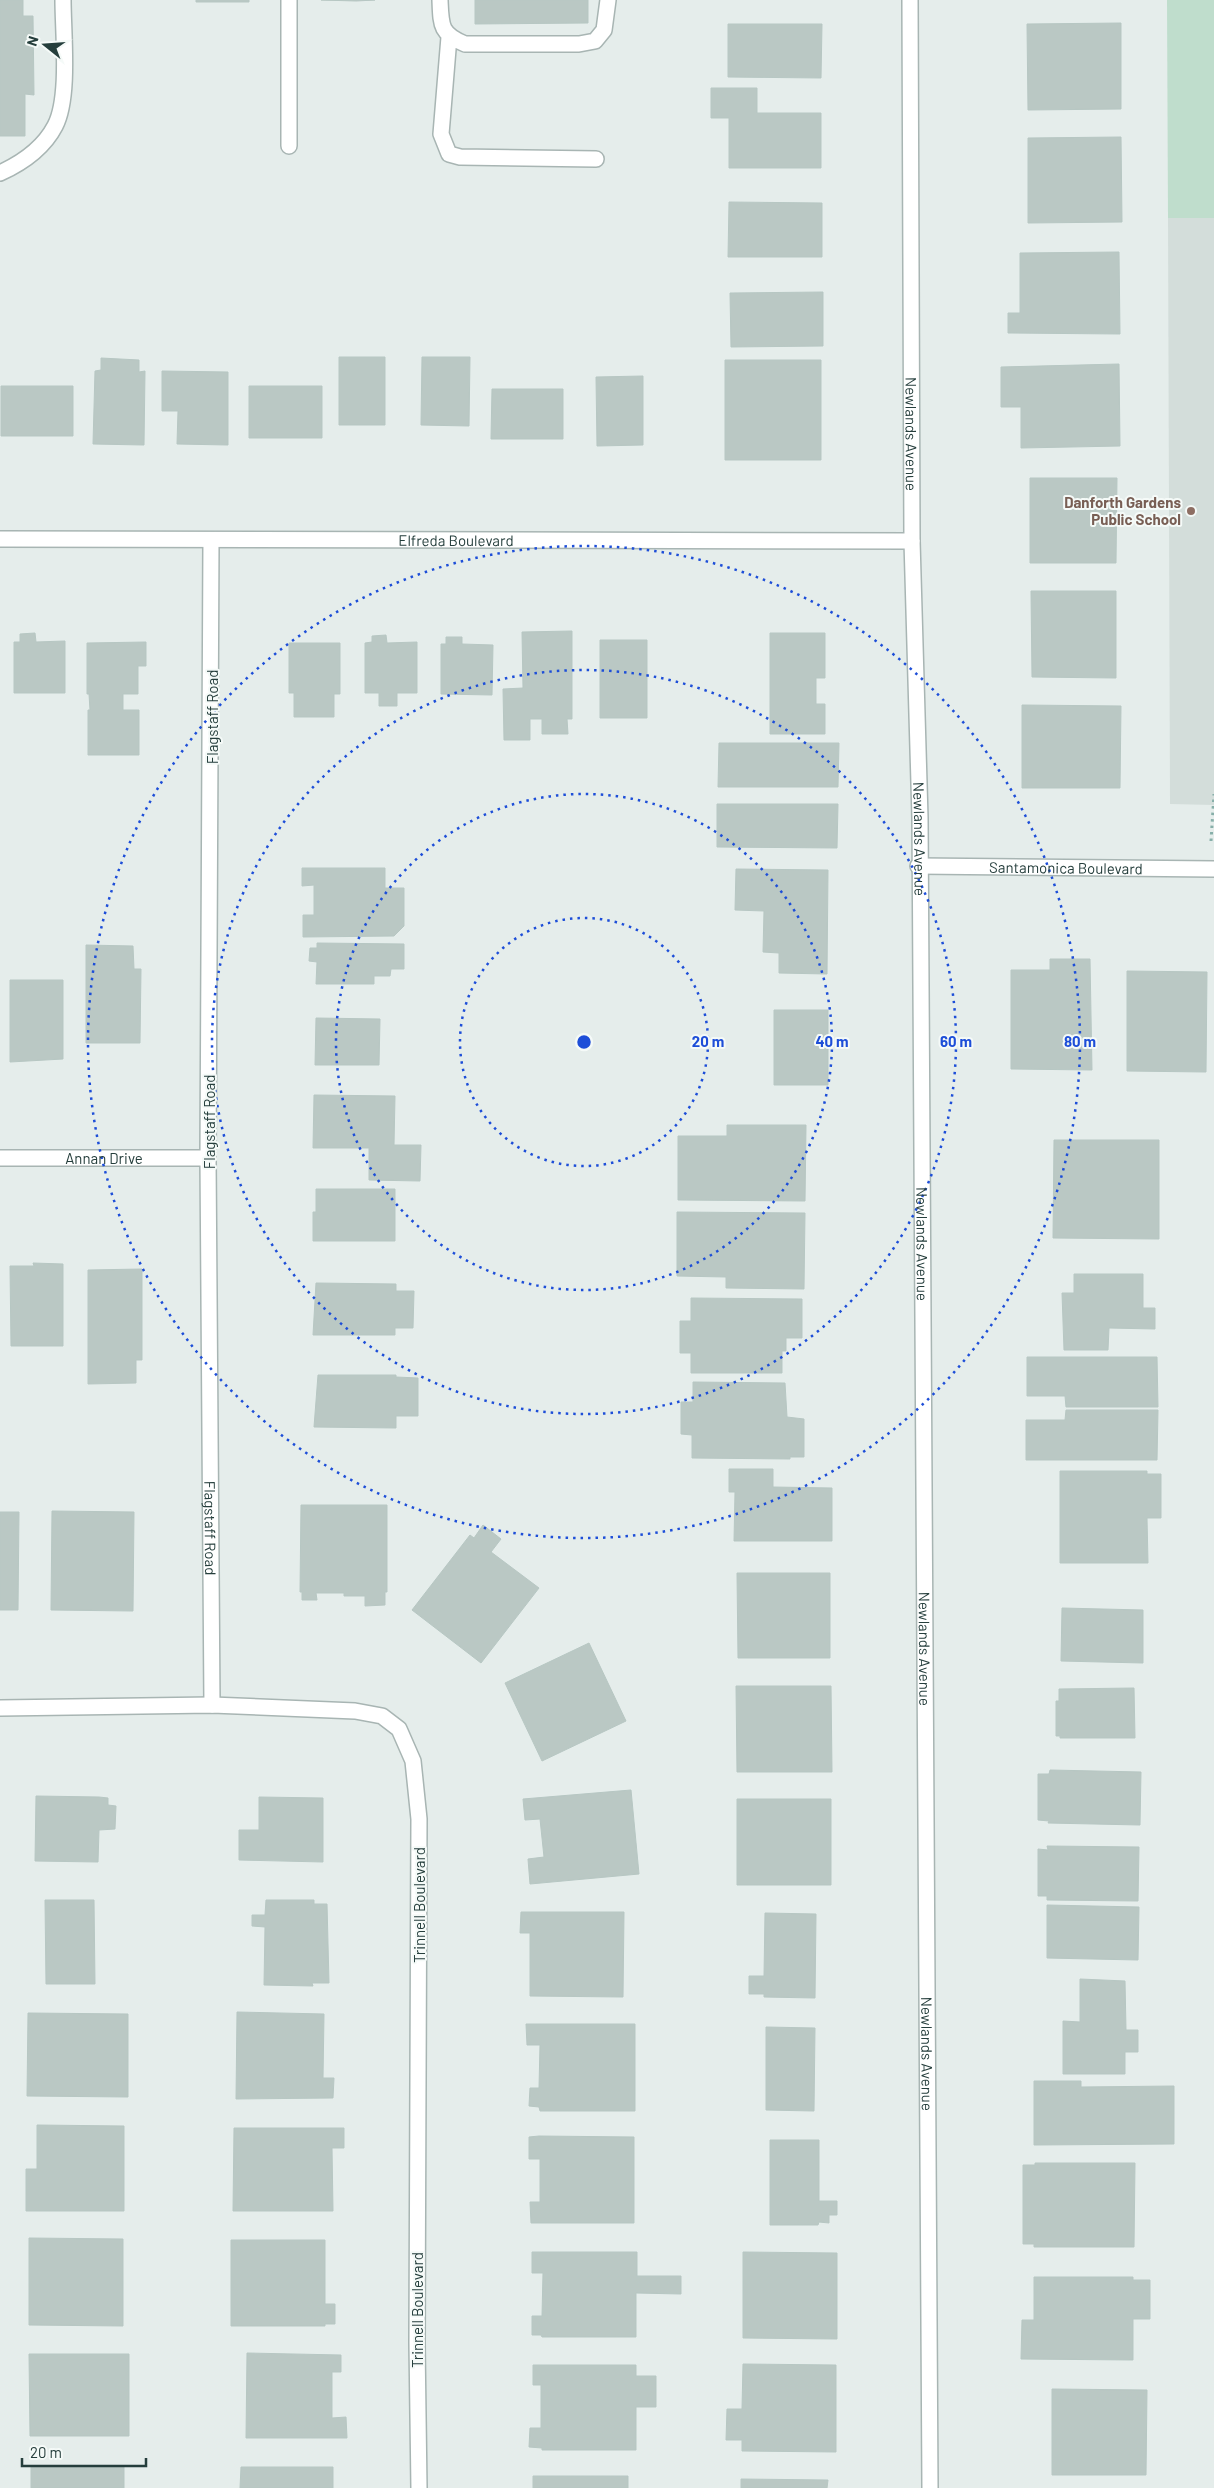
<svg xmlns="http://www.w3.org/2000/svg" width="1214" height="2488" font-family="Barlow,sans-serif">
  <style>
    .built { fill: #d3ddda }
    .green { fill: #bfddcc }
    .building { fill: #bac8c4; stroke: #b7c7c3 }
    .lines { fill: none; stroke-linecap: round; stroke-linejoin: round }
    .lane-casing { stroke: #a8b5b3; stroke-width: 18 }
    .street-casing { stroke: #a8b5b3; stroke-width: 18 }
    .path { stroke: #87afa9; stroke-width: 3; stroke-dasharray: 2.5 4; stroke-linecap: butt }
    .lane { stroke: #fff; stroke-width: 15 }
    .street { stroke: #fff; stroke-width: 15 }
    .ring { fill: none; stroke: #1d4ed8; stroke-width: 2.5; stroke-dasharray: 2.5 5 }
    .education-dot { fill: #8d6e63; stroke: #f5faf8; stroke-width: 2 }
    .labels { text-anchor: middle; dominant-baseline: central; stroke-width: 4; stroke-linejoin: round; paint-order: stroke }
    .street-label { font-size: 15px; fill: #253e3c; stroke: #f5faf8 }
    .education-label { font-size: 15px; font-weight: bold; fill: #785e54; stroke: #f5faf8; text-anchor: end }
    .centre { fill: #1d4ed8; stroke: #f5faf8; stroke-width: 2.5 }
    .ring-label { font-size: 15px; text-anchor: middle; font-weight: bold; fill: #1d4ed8; stroke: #f5faf8; stroke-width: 4; stroke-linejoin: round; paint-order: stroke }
  </style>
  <rect width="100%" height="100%" fill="#e5edeb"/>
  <path class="built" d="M1168,218H1214V805L1170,804Z"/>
  <path class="green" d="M1167,0H1214V218H1168Z"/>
  <path class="building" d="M0,0H23V16H33L34,95L25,94V136H0Z
    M196,0H249V2H196Z
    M321,0H375L356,1Z
    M475,0H588V23L475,24Z
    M1121,23V109L1028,110L1027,24Z
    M728,24H822L821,78L728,77Z
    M711,88H757V113H821V168H729V118H711Z
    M1121,137L1122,222L1028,223V138Z
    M729,202L822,203V257H728Z
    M1119,252L1120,334L1008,333V313H1020V253Z
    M823,292V346L731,347L730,293Z
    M339,357H385V425H339Z
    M422,357H470L469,426L421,425Z
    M101,358L139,360V372L145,371L144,445L93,444L95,371L101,370Z
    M725,360H821V460H725Z
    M1119,364L1120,446L1021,448V407H1001V367Z
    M162,371L228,372V445L177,444L178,411H162Z
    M643,376V445L597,446L596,377Z
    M1,386H73V436H1Z
    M249,386H322V438H249Z
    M492,389H563V439H491Z
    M1030,478H1117L1116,563H1030Z
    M1031,591H1116V678L1032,677Z
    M572,631V719H567L568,734H542V719H530V740H504L503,689L523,688L522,632Z
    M35,633L36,642L65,641V693H14V642H20V634Z
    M770,633H825V678H816V704H825V734H770Z
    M386,635L387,643L417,642V693H397V706H379V693H365V643L372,642V636Z
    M446,637H462V644L493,645L492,695L441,694V644H446Z
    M600,640H647V718H600Z
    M146,642V666H138V694H123V710H139V755H88V710H90L89,694H87V643Z
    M289,643H340V694H334V717H294V693H289Z
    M1022,705L1121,706L1120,788H1022Z
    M719,743H839L838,787H718Z
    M717,804H838L837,848L717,847Z
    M302,868H385V888H404V926L394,936L303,937V915H314V885L302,886Z
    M736,869L828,870L827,974L779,973V953L763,952L764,911L735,910Z
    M317,943L404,944V969H391L390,976H374V984H316L317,962L309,961L310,948H317Z
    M86,945L133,946L134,969H141L140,1043H86Z
    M1050,959H1090L1092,1070L1011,1069V970H1050Z
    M1127,971L1207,972L1206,1072L1127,1071Z
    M10,980H63V1059L10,1062Z
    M774,1010H828V1085H774Z
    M316,1018L380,1019L379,1065H315Z
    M314,1095L395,1096L394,1145H421L420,1181L369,1180V1148H313Z
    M727,1125H806L805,1201L678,1200V1136H727Z
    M1054,1140H1159V1239L1053,1238Z
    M316,1189H395V1241H313V1212H316Z
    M677,1212L805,1213L804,1289L726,1288V1277L677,1276Z
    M33,1263L63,1264V1346H11L10,1266H34Z
    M142,1269V1360H136V1383L88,1384V1270Z
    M1074,1274H1143V1308H1155V1329L1109,1328L1108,1350H1064L1062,1293H1074Z
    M316,1283L396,1284V1291H414L413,1328H395V1335H313Z
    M691,1298L802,1299V1338H786V1351H782V1373H691V1353H680V1321H691Z
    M1027,1357H1157L1158,1407H1066L1065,1396H1027Z
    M318,1375H396V1377L418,1378V1416H396V1428L314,1427Z
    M693,1382L785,1383L787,1417L804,1419V1457H790V1459L692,1458V1435L681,1434V1402H693Z
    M1066,1410H1158L1157,1460H1026V1420H1065Z
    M729,1469H773V1487L832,1488V1541H734L735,1492H729Z
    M1060,1471H1147V1474H1161V1518H1147L1148,1563H1060Z
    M301,1505H387V1592H385V1605L365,1606V1596H344V1593H316L317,1600H302V1592H300Z
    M52,1511L134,1512L133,1611L51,1610Z
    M0,1512H19L18,1610H0Z
    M483,1525L501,1539L491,1552L539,1588L481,1663L412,1610L470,1535L474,1538Z
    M737,1573H830V1658H738Z
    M1062,1608L1143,1610V1663L1061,1661Z
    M589,1643L626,1721L542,1761L505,1683Z
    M736,1686H831L832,1772H737Z
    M1134,1688L1135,1738H1060V1736H1056V1701H1059V1689Z
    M1050,1770L1141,1772L1140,1825L1048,1823L1049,1821L1038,1820V1774H1049Z
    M631,1790L639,1874L530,1884L528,1859L544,1857L540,1819L525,1820L523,1799Z
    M36,1796L99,1797L108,1798V1805L116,1806L115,1829L99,1830L98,1862L35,1861Z
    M259,1797L323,1798V1862L239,1860V1830H259Z
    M737,1799H831V1885H737Z
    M1047,1846L1139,1847L1138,1901L1047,1900V1896H1038V1849L1048,1850Z
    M45,1900H94L95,1984H46Z
    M266,1900H314V1904H327L329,1983H312L313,1986L264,1985L265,1927L252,1926V1915H265Z
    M1047,1905L1139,1907L1138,1960L1047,1958Z
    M521,1912H624L623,1997L530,1996V1933H520Z
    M765,1913L816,1914L815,1998L764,1997V1994H749V1976H764Z
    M1080,1979L1125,1981L1126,2030H1138V2052H1125V2074H1063V2021L1080,2022Z
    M237,2012L324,2014L323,2078H334L333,2098L236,2099Z
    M28,2013L128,2014V2097L27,2096Z
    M526,2024H635V2111H540L539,2107L529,2106L530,2088H539L540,2045H527Z
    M766,2027L815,2028L814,2111L766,2110Z
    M1034,2081H1081V2087L1174,2086V2144L1034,2145Z
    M37,2125L124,2126V2211H26V2169H37Z
    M234,2128H344V2148H332L333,2211H233Z
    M539,2136L634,2137V2223H531L530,2202H540V2159H529V2137Z
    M770,2140H819V2201H837V2215H829V2223L819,2222L818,2225H770Z
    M1035,2163H1135L1134,2247H1034V2244H1023V2165H1035Z
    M29,2238L123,2239V2326L29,2325Z
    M231,2240H325V2304H335V2324H325V2326H231Z
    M532,2252H637V2276H681V2294L636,2293V2337H542L541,2335H532V2316H542L543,2273H532Z
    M743,2252L837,2253V2339L743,2338Z
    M1034,2277H1133V2280H1150V2319H1133V2360L1021,2359L1022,2320H1034Z
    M247,2353L341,2355V2372H332V2418L346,2417L347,2438H246Z
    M29,2354H129V2436H30Z
    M743,2364L836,2365V2452L742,2451V2440H726L727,2409H742Z
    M533,2365H636V2376H656V2407H636V2450H542V2448L529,2447L530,2428H541V2385H533Z
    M1052,2389L1147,2390L1146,2475H1052Z
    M124,2466V2488H31V2467Z
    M241,2467H333V2488H240Z
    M533,2476H628V2488H533Z
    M741,2479L828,2480L827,2488H741Z"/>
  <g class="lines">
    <defs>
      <path id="lane" d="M289,0V146
        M440,0C441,25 440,34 465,44H579L595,41L604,30L608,0
        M449,37L441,134L449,154L460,157L596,159
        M0,173C22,163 43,149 55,126C70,98 63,33 63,0"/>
      <g id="street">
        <path id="s1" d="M910,0L912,541L920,818L930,2488"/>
        <path id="s2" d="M0,539L912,541"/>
        <path id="s3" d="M211,540L208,1158L212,1705"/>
        <path id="s4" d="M918,866L1214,869"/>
        <path id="s5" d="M0,1158H208"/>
        <path d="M0,1708L212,1705L355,1711L382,1716L399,1729L413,1761L419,1819L417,2343L419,2488"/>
      </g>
    </defs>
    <use href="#lane" class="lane-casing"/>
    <use href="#street" class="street-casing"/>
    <path class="path" d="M1211,841L1214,794"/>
    <use href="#lane" class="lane"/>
    <use href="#street" class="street"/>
  </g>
  <g class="ring">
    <circle cx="584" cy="1042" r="124"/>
    <circle cx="584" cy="1042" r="248"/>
    <circle cx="584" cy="1042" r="372"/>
    <circle cx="584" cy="1042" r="496"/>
  </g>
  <circle class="education-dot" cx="1191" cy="511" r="5"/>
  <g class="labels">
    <g class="street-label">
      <text stroke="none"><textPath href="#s1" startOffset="434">Newlands Avenue</textPath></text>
      <text stroke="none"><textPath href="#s2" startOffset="456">Elfreda Boulevard</textPath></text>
      <text transform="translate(212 717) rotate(-90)">Flagstaff Road</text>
      <text stroke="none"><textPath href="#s1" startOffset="839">Newlands Avenue</textPath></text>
      <text stroke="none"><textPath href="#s4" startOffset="148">Santamonica Boulevard</textPath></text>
      <text transform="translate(209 1122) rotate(-90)">Flagstaff Road</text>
      <text stroke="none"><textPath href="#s5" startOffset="104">Annan Drive</textPath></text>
      <text stroke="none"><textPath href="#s1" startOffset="1244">Newlands Avenue</textPath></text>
      <text stroke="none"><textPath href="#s3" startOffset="988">Flagstaff Road</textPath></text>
      <text stroke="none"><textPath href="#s1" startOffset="1649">Newlands Avenue</textPath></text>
      <text transform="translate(419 1905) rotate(-90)">Trinnell Boulevard</text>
      <text stroke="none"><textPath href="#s1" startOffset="2054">Newlands Avenue</textPath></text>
      <text transform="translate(417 2310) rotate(-90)">Trinnell Boulevard</text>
    </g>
    <g class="education-label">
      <text x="1181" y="502">Danforth Gardens<tspan x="1181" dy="17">Public School</tspan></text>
    </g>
  </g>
  <circle cx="584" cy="1042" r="8" class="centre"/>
  <g class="ring-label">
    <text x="708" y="1047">20 m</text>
    <text x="832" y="1047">40 m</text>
    <text x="956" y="1047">60 m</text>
    <text x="1080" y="1047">80 m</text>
  </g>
  <g transform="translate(45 45) rotate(287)" stroke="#f5faf8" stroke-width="4" paint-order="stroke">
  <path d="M0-4L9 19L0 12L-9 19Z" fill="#253e3c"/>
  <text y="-8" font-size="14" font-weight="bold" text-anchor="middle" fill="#253e3c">N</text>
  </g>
  <path d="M22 2458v8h124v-8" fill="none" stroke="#253e3c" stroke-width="2.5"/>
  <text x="30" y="2458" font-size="15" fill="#253e3c" stroke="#f5faf8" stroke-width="4" paint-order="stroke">20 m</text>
</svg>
